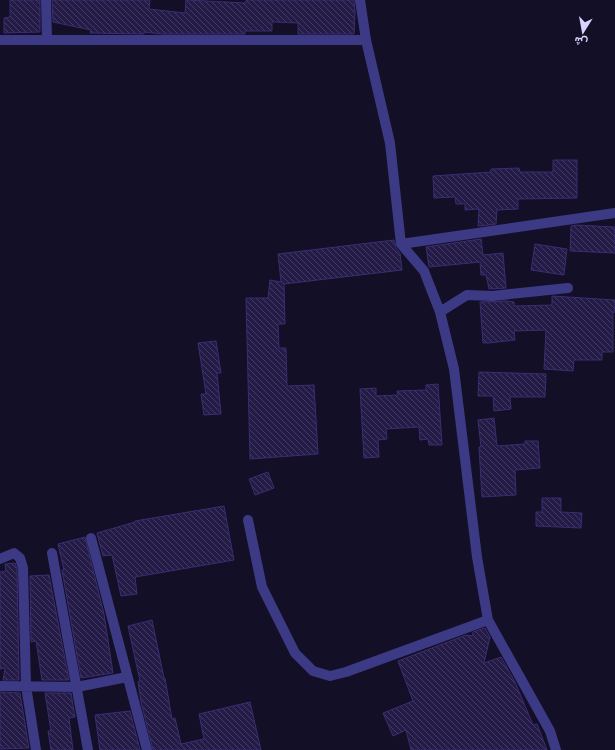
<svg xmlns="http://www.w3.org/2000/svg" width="615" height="750" font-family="'Sofia Sans Condensed',Vazirmatn,sans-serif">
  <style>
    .building { fill: url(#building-back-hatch); stroke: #3b2d73 }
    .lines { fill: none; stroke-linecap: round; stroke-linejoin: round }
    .minor { stroke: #3d3a85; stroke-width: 10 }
  </style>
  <defs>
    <pattern id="building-back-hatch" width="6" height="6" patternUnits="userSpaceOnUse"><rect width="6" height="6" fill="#241b47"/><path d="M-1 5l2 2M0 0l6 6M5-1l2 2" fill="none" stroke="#433b63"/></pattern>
  </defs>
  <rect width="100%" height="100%" fill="#130f26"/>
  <path class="building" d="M10,0H40V32L4,33V18L10,17Z
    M52,0H150L149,9L185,13L186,0L246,3V0H354L355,12L354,34H298V23L272,22V31H245V34H162L144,32V34L90,33L91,30L53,22Z
    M553,160H577V198L518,199V209L497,210L496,224L481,226H478L479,209L465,210V204H456L455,197L434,198L433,176L491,172V169L519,168L520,172H553Z
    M576,225L615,227V253L570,251L571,226Z
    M481,239L483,255L503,253L506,288L489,289L486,275H481L480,262L429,267L426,247Z
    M394,240L396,248L400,253L402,270L284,284L285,324H278L279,348H286L287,386L314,385L318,454L250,459L246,298H268L270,280L281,282L278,254Z
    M535,244L567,249L564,275L531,270Z
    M552,296L615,300V312H613V352H602V360H574L573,371L544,369L546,330L514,331L515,340L489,343H483L480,302L507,301L514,302V306L552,305Z
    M216,341L221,373H217L221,414L204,415L201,394H206L198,343Z
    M479,372L546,374L545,397H510L511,409L494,411L493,396H478Z
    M438,384L442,445H429L428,439L420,440L419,427L386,429L387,439L378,440L379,457L364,458L360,389L376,388V396L398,395L397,391L426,390V385Z
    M494,418L497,446L525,444V441H538L540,468L515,470L516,495L482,497L479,447H481L478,420Z
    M268,472L274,488L255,495L249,479Z
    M542,498H561V512L582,513L581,528L536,526V512H542Z
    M224,506L234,560L135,577L137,594L121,596L112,555L103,556L97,533L135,522V521Z
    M85,537L104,614L113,673L81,678L62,570H64L58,544Z
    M15,563L17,569L19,680H3L5,668L0,669V572L6,571L5,564Z
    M49,575L69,680H42L36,641L31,642L30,576Z
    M152,620L164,678H165L172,719L175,718L181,744L204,739L199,714L250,702L261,750H153L141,702L138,682L140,681L128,626Z
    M485,628L490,637L484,663L501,657L515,682L533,725L537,724L547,750H411L406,730L393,736L383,713L413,701L398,661L466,635L472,636L473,632Z
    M0,692L20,693L29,748L0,749Z
    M45,693H71L75,717L69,718L73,750H51L48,731H51Z
    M130,711L140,750H100L95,715Z"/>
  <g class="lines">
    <path class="minor" d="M46,0L47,40
      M360,0L366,40L390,143L401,244L424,271L440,312L454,369L477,557L488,620L550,731L556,750
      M0,40H366
      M401,244L615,213
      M440,312L467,295L492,296L568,288
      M248,520L262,587L295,653L313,671L330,676L346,672L488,620
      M91,538L147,750
      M52,553L88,750
      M0,559L14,553L20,558L23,568L26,686L36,750
      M0,686L77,687L127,677"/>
  </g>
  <g transform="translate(583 32) rotate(191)" stroke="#130f26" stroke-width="3" paint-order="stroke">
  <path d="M0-3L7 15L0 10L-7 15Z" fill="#d9d4ff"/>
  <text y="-6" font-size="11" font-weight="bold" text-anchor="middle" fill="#d9d4ff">ش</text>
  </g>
</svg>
